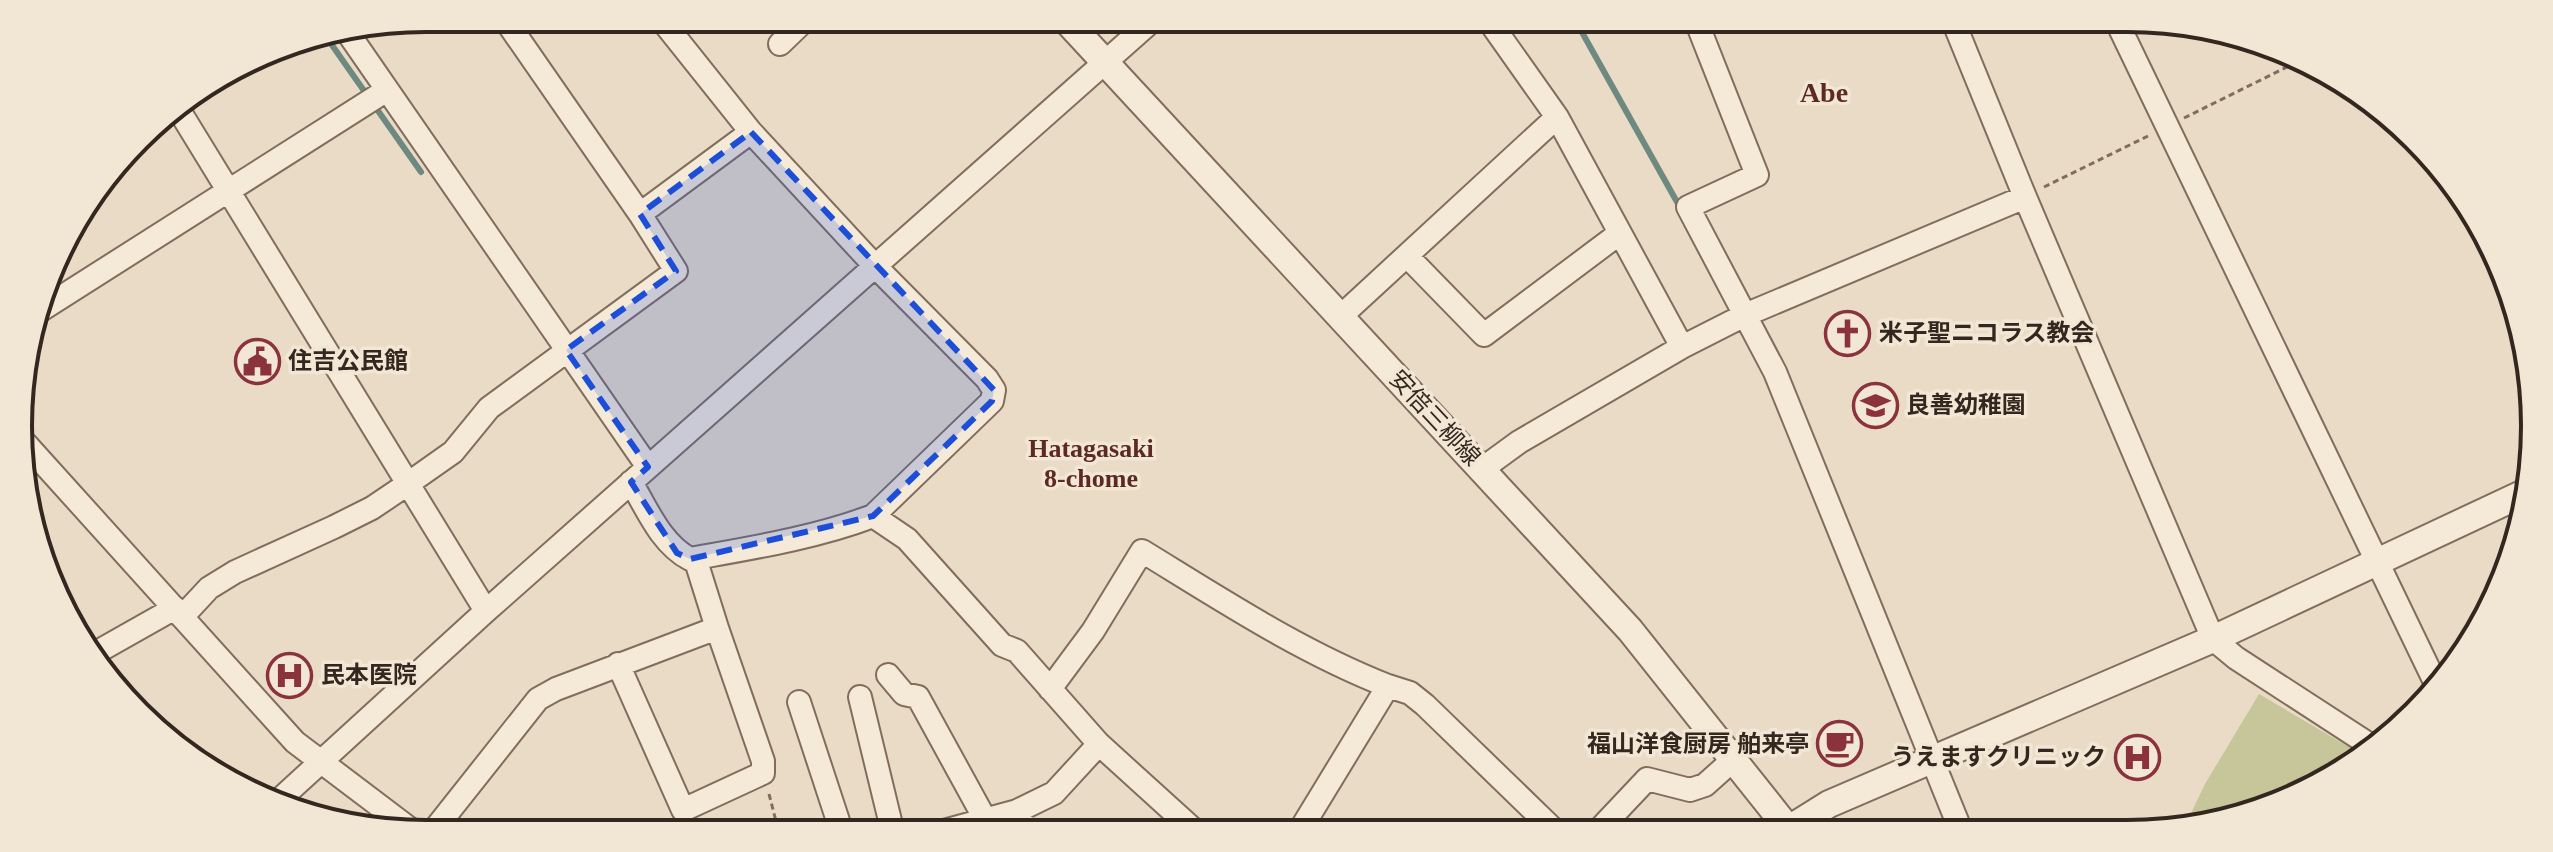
<svg xmlns="http://www.w3.org/2000/svg" width="2553" height="852" font-family="'Times New Roman','Noto Sans JP',serif">
  <style>
    .green { fill: #c6c69a }
    .lines { fill: none; stroke-linecap: round; stroke-linejoin: round }
    .stream { stroke: #6e8a80; stroke-width: 6 }
    .minor-casing { stroke: #826d5d; stroke-width: 26 }
    .tertiary-casing { stroke: #826d5d; stroke-width: 30 }
    .path { stroke: #826d5d; stroke-width: 3; stroke-dasharray: 6 4; stroke-linecap: butt }
    .minor { stroke: #f5e9d7; stroke-width: 22 }
    .tertiary { stroke: #f5e9d7; stroke-width: 26 }
    .marked { fill: #1d4ed8; fill-opacity: 0.2; stroke: #1d4ed8; stroke-width: 6; stroke-dasharray: 16 10; stroke-linejoin: round }
    .labels { text-anchor: middle; dominant-baseline: central; stroke-width: 7; stroke-linejoin: round; paint-order: stroke }
    .poi-label { font-size: 24px; font-weight: bold; fill: #34271f; stroke: #f2e6d4; text-anchor: start }
    .street-label { font-size: 24px; fill: #34271f; stroke: #f2e6d4 }
    .neighbourhood-label { font-size: 26px; font-weight: bold; fill: #5c2923; stroke: #f2e6d4 }
    .quarter-label { font-size: 28px; font-weight: bold; fill: #5c2923; stroke: #f2e6d4 }
    .rim { fill: none; stroke: #34271f; stroke-width: 4 }
  </style>
  <rect width="100%" height="100%" fill="#e9dbc5"/>
  <path class="green" d="M2259,694L2361,754L2284,803L2183,830L2205,784Z"/>
  <g class="lines">
    <path class="stream" d="M1574,18L1677,202
      M327,38L421,172"/>
    <defs>
      <path id="minor" d="M1487,18L1557,117L1682,347L1745,315L2025,197
        M1695,18L1757,175L1688,207L1775,372L1961,831
        M1952,18L2025,197L2213,639L2236,658L2373,747
        M2115,18L2436,684
        M348,33L648,467
        M780,44L807,18
        M177,107L486,611
        M751,132L875,266L987,379L994,390L992,401L873,516
        M640,214L751,132L660,18
        M1407,256L1484,335L1620,233
        M41,310L387,90
        M1340,317L1557,117
        M26,444L295,742L414,832
        M1482,469L1519,442L1682,347
        M631,482C647,509 661,544 690,559C751,548 815,538 873,516L907,539L1002,645L1017,651L1099,744L1054,793L1017,811L936,833
        M182,617L209,588L235,572L334,527L372,508L409,483L453,452L489,408L676,271L640,214L504,18
        M90,656L175,608
        M618,664L683,810L763,773V761L717,628
        M888,675L904,694L918,697L986,821
        M1050,689L1093,631L1142,551C1222,600 1301,652 1388,686
        M860,697L893,833
        M799,702L842,833
        M1099,744L1196,832
        M278,801L486,611L1155,18
        M1017,811L1028,833
        M1299,832L1388,686L1410,693L1425,705L1556,832
        M1597,832L1647,779L1690,790L1705,785L1734,759
        M431,834L538,699L556,689L717,628L695,558"/>
      <path id="tertiary" d="M1064,18L1630,630L1790,831
        M1789,829L1829,804L2213,639L2524,493"/>
    </defs>
    <use href="#minor" class="minor-casing"/>
    <use href="#tertiary" class="tertiary-casing"/>
    <path class="path" d="M2184,118L2295,63
      M2044,187L2148,136
      M769,794L779,833"/>
    <use href="#minor" class="minor"/>
    <use href="#tertiary" class="tertiary"/>
  </g>
  <path class="marked" d="M751,132L994,390L992,401L873,516L690,559L677,553L631,482L648,467L566,350L676,271L640,214Z"/>
  <defs>
    <symbol id="church-ring" viewBox="-11 -11 22 22"><circle r="9.5" fill="#f2e6d4" stroke="#8b333d" stroke-width="1.5"/><path d="M-1.2-6h2.4v3.5h3.3v2.4h-3.3V6h-2.4V-.1h-3.3v-2.4h3.3Z" fill="#8b333d"/></symbol>
    <symbol id="civic-ring" viewBox="-11 -11 22 22"><circle r="9.5" fill="#f2e6d4" stroke="#8b333d" stroke-width="1.5"/><path d="M-.6-6.5H3V-4.5H.6V-3L4-1V1h2V6H-6V1h2V-1L-.6-3ZM-1.2 2.5V6h2.4V2.5Z" fill="#8b333d"/></symbol>
    <symbol id="school-ring" viewBox="-11 -11 22 22"><circle r="9.5" fill="#f2e6d4" stroke="#8b333d" stroke-width="1.5"/><path d="M0-5L7-2L0 1L-7-2ZM-4 1L0 2.5L4 1V4Q0 6-4 4Z" fill="#8b333d"/></symbol>
    <symbol id="hospital-ring" viewBox="-11 -11 22 22"><circle r="9.5" fill="#f2e6d4" stroke="#8b333d" stroke-width="1.5"/><path d="M-5-5h3v3.5h4V-5h3V5h-3V1.5h-4V5h-3Z" fill="#8b333d"/></symbol>
    <symbol id="cafe-ring" viewBox="-11 -11 22 22"><circle r="9.5" fill="#f2e6d4" stroke="#8b333d" stroke-width="1.5"/><path d="M-5.5-4.5H6V0H3Q3 3.5 0 3.5H-2.5Q-5.5 3.5-5.5 0ZM3-3.2v2h1.7v-2ZM-6 4.5H4V6H-6Z" fill="#8b333d"/></symbol>
  </defs>
  <g fill-rule="evenodd">
    <use href="#church-ring" x="1822" y="308" width="51" height="51"/>
    <use href="#civic-ring" x="232" y="336" width="51" height="51"/>
    <use href="#school-ring" x="1850" y="380" width="51" height="51"/>
    <use href="#hospital-ring" x="264" y="650" width="51" height="51"/>
    <use href="#cafe-ring" x="1814" y="718" width="51" height="51"/>
    <use href="#hospital-ring" x="2112" y="732" width="51" height="51"/>
  </g>
  <g class="labels">
    <g class="poi-label">
      <text x="1879" y="333">米子聖ニコラス教会</text>
      <text x="288" y="361">住吉公民館</text>
      <text x="1906" y="405">良善幼稚園</text>
      <text x="321" y="675">民本医院</text>
      <text x="1809" y="744" text-anchor="end">福山洋食厨房 舶来亭</text>
      <text x="2106" y="757" text-anchor="end">うえますクリニック</text>
    </g>
    <g class="street-label">
      <text transform="translate(1435 418) rotate(47)">安倍三柳線</text>
    </g>
    <g class="neighbourhood-label">
      <text x="1091" y="448">Hatagasaki<tspan x="1091" dy="30">8-chome</tspan></text>
    </g>
    <g class="quarter-label">
      <text x="1824" y="92">Abe</text>
    </g>
  </g>
  <path d="M0 0H2553V852H0ZM426 32H2127A394 394 0 0 1 2521 426V426A394 394 0 0 1 2127 820H426A394 394 0 0 1 32 426V426A394 394 0 0 1 426 32Z" fill="#f2e6d4" fill-rule="evenodd"/>
  <path class="rim" d="M426 32H2127A394 394 0 0 1 2521 426V426A394 394 0 0 1 2127 820H426A394 394 0 0 1 32 426V426A394 394 0 0 1 426 32Z"/>
</svg>
